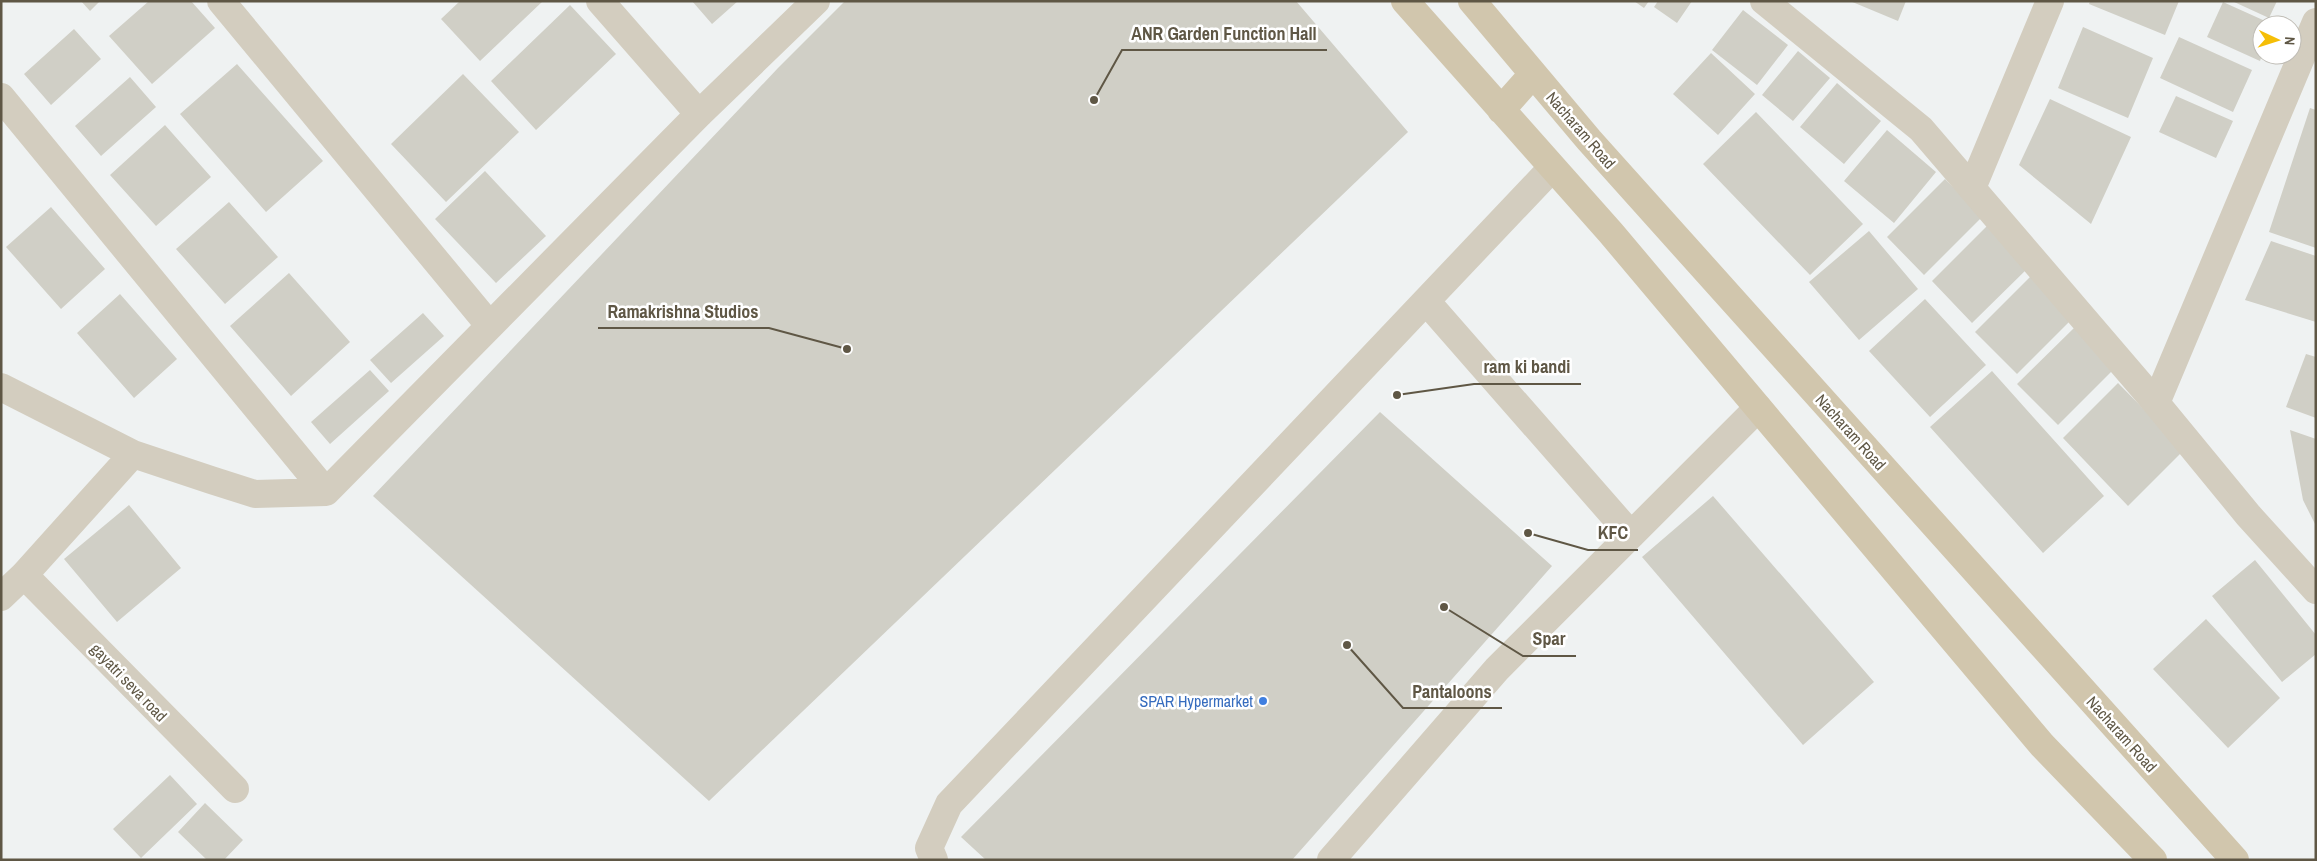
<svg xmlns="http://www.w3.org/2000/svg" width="2317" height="861" font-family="'Archivo Narrow',sans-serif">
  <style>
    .building { fill: #d0cfc6 }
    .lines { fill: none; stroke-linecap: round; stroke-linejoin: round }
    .minor { stroke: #d3cdbf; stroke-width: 28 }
    .major { stroke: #d1c6ad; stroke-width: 28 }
    .shop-dot { fill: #3f7fe0; stroke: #fff; stroke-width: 2 }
    .labels { text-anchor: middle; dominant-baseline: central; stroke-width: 5; stroke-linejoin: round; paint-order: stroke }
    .street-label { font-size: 16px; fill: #5f5745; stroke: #fff }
    .shop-label { font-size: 16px; fill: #366cbe; stroke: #fff; text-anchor: end }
    .leader { fill: none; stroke: #5f5745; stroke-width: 2 }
    .callout-dot { fill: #5f5745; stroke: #fff; stroke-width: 2 }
    .callout-label { font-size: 18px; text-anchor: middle; font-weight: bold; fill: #5f5745; stroke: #fff; stroke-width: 5; stroke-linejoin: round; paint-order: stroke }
  </style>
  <rect width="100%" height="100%" fill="#eff2f2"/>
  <path class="building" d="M81,1H100L90,11Z
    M149,1H191L215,28L152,84L109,36Z
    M460,1H543L480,61L441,19Z
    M692,1H738L712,24Z
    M845,1H1296L1408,132L709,801L373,496L778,68Z
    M1634,1H1649L1644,8Z
    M1658,1H1692L1677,23L1654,7Z
    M1850,1H1906L1898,21Z
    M2090,1H2179L2165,35L2089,4Z
    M2232,1H2277L2269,18Z
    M2223,2L2274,25H2262V55L2260,61L2207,37Z
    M570,5L616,54L536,130L491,81Z
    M1743,10L1788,45L1757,85L1712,50Z
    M2083,27L2153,58L2128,118L2058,88Z
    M74,29L101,59L51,105L24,74Z
    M2179,37L2252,70L2233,112L2160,78Z
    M1798,51L1830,78L1793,121L1762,95Z
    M1711,53L1755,94L1718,135L1673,94Z
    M237,64L323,161L266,212L180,114Z
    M463,74L519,132L446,202L391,144Z
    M130,77L156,107L101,156L75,126Z
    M1837,83L1881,121L1844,164L1800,127Z
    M2176,96L2233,121L2216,158L2159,132Z
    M2050,99L2131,137L2091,224L2019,165Z
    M2310,108L2316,110V248L2269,232Z
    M1756,112L1863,224L1810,275L1703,164Z
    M165,125L211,177L156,226L110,175Z
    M1887,130L1936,172L1894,223L1844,181Z
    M485,171L546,236L496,283L435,219Z
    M1945,179L1982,217L1924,275L1887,237Z
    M229,202L278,257L225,304L176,249Z
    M51,207L105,269L61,309L6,247Z
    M1989,224L2030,266L1972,323L1932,281Z
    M1869,231L1918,289L1859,340L1809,282Z
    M2271,241L2316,256V322L2245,300Z
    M289,273L350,342L291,396L230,326Z
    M2031,276L2073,318L2017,374L1975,332Z
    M120,294L177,359L134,398L77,333Z
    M1925,299L1986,365L1930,417L1869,351Z
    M423,313L444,336L391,383L370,360Z
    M2074,328L2114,369L2058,425L2017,384Z
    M2306,354L2316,357V418L2286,407Z
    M370,370L389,391L330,444L311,422Z
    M1992,371L2104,496L2043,553L1930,427Z
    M2118,383L2184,450L2128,506L2063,438Z
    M1380,412L1552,566L1292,860H986L961,837Z
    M2290,430L2316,439V526L2303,500Z
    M1713,496L1874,682L1803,745L1642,557Z
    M129,505L181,568L117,622L64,559Z
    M2255,560L2316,635V654L2282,682L2212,596Z
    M2206,619L2280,698L2228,748L2153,669Z
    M170,775L197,804L141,858L113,829Z
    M205,803L243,840L224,860H207L178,832Z"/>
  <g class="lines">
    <path class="minor" d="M221,1L490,326
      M600,1L699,114
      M1764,1L1921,129L2156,403L2248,515L2316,590
      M1,97L326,492
      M1972,188L2050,1
      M1426,301L1631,535
      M1,387L133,454L211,480L255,494L326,492L699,114L816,1
      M2156,403L2316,22
      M24,575L235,789
      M1,597L24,575L133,454
      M934,860L929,848L949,804L1552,168
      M1331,860L1497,669L1758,408"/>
    <path class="major" d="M1405,1L1611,233L2042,745L2153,860
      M1472,1L1589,140L2235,860
      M1501,110L1533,74"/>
  </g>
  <circle class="shop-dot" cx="1263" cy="701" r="5"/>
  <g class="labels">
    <g class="street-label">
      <text transform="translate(1581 130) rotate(49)">Nacharam Road</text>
      <text transform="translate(1851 432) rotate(48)">Nacharam Road</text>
      <text transform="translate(129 682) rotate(46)">gayatri seva road</text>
      <text transform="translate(2122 734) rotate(48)">Nacharam Road</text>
    </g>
    <g class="shop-label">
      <text x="1253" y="701">SPAR Hypermarket</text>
    </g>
  </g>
  <path class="leader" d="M1094 100L1122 50H1327M847 349L769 328H598M1397 395L1474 384H1581M1528 533L1588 550H1638M1444 607L1523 656H1576M1347 645L1403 708H1502"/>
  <g class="callout-dot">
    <circle cx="1094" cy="100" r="5"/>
    <circle cx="847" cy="349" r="5"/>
    <circle cx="1397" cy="395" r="5"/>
    <circle cx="1528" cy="533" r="5"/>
    <circle cx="1444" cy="607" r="5"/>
    <circle cx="1347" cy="645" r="5"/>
  </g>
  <g class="callout-label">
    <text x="1224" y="40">ANR Garden Function Hall</text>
    <text x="683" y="318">Ramakrishna Studios</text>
    <text x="1527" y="373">ram ki bandi</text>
    <text x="1613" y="539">KFC</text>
    <text x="1549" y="645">Spar</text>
    <text x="1452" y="698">Pantaloons</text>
  </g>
  <rect width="2317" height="861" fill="none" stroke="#5f5745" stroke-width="5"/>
  <g transform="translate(2277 40) rotate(94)"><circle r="24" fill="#ffffff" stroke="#bfbcb5"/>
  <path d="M0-4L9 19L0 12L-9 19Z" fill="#f5be07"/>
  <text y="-8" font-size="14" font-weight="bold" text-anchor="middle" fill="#5f5745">N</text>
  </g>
</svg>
